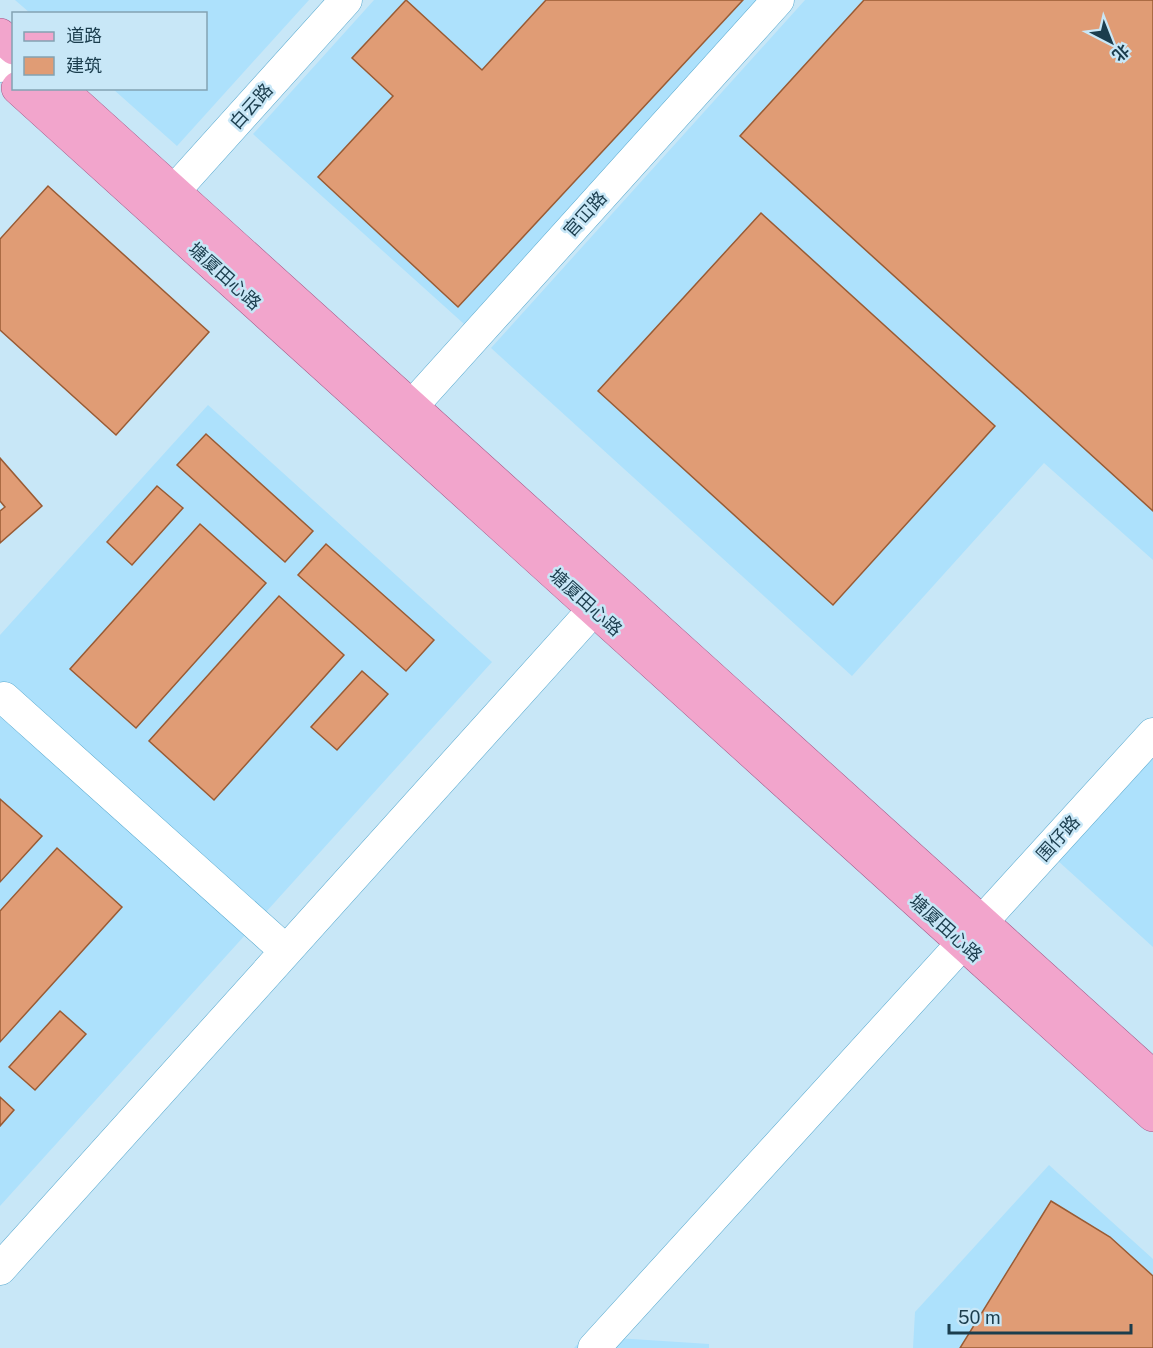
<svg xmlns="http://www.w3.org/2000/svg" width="1153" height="1348" font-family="'Public Sans','Noto Sans SC',sans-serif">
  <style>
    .built { fill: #ade1fc }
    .building { fill: #e09c75; stroke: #995b34; stroke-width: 1.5 }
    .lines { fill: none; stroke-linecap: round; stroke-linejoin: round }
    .minor-casing { stroke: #56a8ce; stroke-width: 33 }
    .major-casing { stroke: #a15a89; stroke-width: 34 }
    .minor { stroke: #fff; stroke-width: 32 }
    .major { stroke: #f2a5cc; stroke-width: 33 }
    .labels { text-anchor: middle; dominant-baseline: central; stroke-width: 5; stroke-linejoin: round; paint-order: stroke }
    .street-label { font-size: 18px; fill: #1b3d4d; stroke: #c8e7f7 }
  </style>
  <rect width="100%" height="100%" fill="#c8e7f7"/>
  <path class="built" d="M15,0H309L177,146L113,89L206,88V14L30,13Z
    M374,0H757L464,324L253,134Z
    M805,0H1153V560L1044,463L852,676L491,348Z
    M208,405L492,662L0,1206V635Z
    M1153,755V947L1057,860Z
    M1049,1165L1153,1259V1348H913L915,1312Z
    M585,1336L709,1344V1348H574Z"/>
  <path class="building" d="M406,0L482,70L546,0H743L458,307L318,177L393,96L352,58Z
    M864,0H1153V511L740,136Z
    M48,186L209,332L116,435L0,330V239Z
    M761,213L995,426L833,605L598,391Z
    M206,434L313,531L285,562L177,465Z
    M0,458L42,506L0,543V511L5,507L0,501Z
    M157,486L183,508L132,565L107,542Z
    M200,524L266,583L136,728L70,669Z
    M326,544L434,640L406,671L298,575Z
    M279,596L344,655L214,800L149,741Z
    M362,671L388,694L337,750L311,727Z
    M0,799L42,836L0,882Z
    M57,848L122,907L0,1042V911Z
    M60,1011L86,1034L35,1090L9,1067Z
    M0,1097L14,1110L0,1126Z
    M1051,1201L1110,1237L1153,1276V1348H960Z"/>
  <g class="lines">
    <defs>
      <path id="minor" d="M0,66L14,52
        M156,211L346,0
        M395,425L778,0
        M4,698L286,951
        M0,1269L612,589
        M594,1348L1153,734"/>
      <path id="major" d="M0,35L14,48
        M18,88L1153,1115
        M59,88L1153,1077"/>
    </defs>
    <use href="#minor" class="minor-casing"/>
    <use href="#major" class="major-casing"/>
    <use href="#minor" class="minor"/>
    <use href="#major" class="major"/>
  </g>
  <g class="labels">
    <g class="street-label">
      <text transform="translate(251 106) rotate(-48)">白云路</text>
      <text transform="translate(585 214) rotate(-48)">官冚路</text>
      <text transform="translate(225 276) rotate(42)">塘厦田心路</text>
      <text transform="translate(586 602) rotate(42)">塘厦田心路</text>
      <text transform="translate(1058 838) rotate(-48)">围仔路</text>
      <text transform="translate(946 928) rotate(42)">塘厦田心路</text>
    </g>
  </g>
  <rect x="12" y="12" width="195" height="78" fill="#c8e7f7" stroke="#83a3b3" stroke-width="1.5"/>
  <rect x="24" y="32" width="30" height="9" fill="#f2a5cc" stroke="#83a3b3" stroke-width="1.5"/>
  <text x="66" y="42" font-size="18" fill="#1b3d4d">道路</text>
  <rect x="24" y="57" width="30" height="18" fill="#e09c75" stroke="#83a3b3" stroke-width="1.5"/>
  <text x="66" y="72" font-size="18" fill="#1b3d4d">建筑</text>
  <g transform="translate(1111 42) rotate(138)" stroke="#c8e7f7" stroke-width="4.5" paint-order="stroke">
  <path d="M0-4.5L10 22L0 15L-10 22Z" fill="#1b3d4d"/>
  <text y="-9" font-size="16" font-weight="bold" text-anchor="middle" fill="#1b3d4d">北</text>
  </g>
  <path d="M949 1324v9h182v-9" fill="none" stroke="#1b3d4d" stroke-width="3"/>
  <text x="958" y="1324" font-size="18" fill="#1b3d4d" stroke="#c8e7f7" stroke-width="4.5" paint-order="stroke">50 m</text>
</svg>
